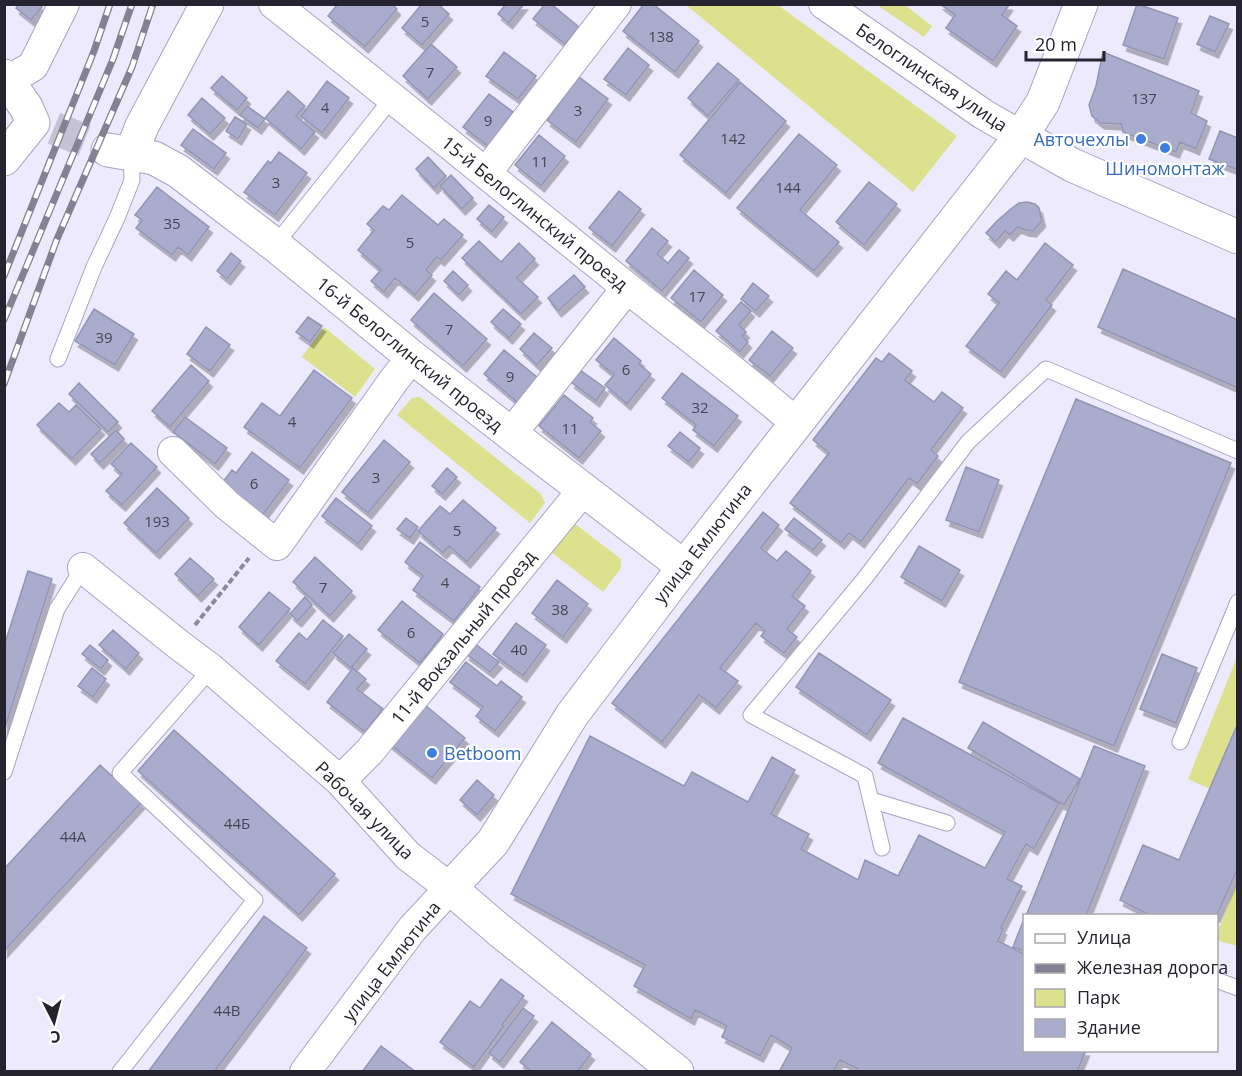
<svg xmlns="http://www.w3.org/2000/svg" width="1242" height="1076" font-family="'Open Sans',sans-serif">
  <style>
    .green { fill: #dde18e }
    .building { fill: #a9accc; stroke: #9295b3; stroke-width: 1.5; filter: url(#shadow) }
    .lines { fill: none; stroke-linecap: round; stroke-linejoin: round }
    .secondary-tunnel { stroke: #c5c2d5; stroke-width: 33; stroke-dasharray: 33 16; stroke-linecap: butt }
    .lane-casing { stroke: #a9a3c2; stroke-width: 17 }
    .street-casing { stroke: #a9a3c2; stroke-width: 32 }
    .secondary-casing { stroke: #a9a3c2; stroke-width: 35 }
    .primary-casing { stroke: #a9a3c2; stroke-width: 35 }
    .path { stroke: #8c8999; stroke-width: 4; stroke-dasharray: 6 3; stroke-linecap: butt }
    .lane { stroke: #fff; stroke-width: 15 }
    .street { stroke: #fff; stroke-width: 30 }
    .secondary { stroke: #fff; stroke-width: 33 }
    .primary { stroke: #fff; stroke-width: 33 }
    .rail-casing { stroke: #848292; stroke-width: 7 }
    .rail { stroke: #fff; stroke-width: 4.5; stroke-dasharray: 14; stroke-linecap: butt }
    .shop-dot { fill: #3f7fe0; stroke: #fff; stroke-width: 2 }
    .labels { text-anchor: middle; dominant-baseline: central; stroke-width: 4.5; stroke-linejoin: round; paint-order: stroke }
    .number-label { font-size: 15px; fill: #464556 }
    .street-label { font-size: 18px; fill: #25232f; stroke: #fff }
    .shop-label { font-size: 18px; fill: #366cbe; stroke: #fff; text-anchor: end }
  </style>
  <defs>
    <filter id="shadow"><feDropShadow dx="3.5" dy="6" stdDeviation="0" flood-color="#0004"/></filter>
  </defs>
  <rect width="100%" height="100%" fill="#edeafe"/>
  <path class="green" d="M686,5H778L957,136L913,192Z
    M877,5H905L932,26L924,37Z
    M324,327L375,369L355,397L302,357Z
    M420,397L541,494L545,503L530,523L397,415L412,398Z
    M574,523L621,559V568L603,592L551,552Z
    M1237,657V723L1210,789L1188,779Z
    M1237,883V946L1216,940L1217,933Z"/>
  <path class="building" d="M19,4H40L42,7L31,20L16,8Z
    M338,4H392L397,9L365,47L328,16Z
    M422,4H438L449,14L422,45L402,28Z
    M506,4H524L509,23L498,14Z
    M545,4H551L579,27L565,44L533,19Z
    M644,4H653L699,41L675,72L623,31Z
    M940,4H1008L1009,5L1002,15L1017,26L993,61L946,28L955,15Z
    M1137,4L1178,18L1164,59L1123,45Z
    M1210,16L1229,24L1215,52L1197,44Z
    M431,44L457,67L428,99L403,76Z
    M628,48L649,65L626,95L604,79Z
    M504,52L536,76L518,99L486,76Z
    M1103,52L1199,91L1191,113L1207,121L1196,149L1180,142L1176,152L1123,132L1121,124L1101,123L1092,116L1089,105L1096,86Z
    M718,63L739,80L708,116L688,98Z
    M222,76L247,98L237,110L211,88Z
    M579,77L608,99L576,142L547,120Z
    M327,81L349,98L322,133L301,116Z
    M740,82L786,121L726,193L680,155Z
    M288,91L305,106L296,116L315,132L301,149L265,118Z
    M489,94L513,112L488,146L463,127Z
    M202,98L225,118L210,134L188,115Z
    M247,106L265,119L258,128L240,115Z
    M235,117L247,124L238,139L226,131Z
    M193,129L226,153L214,169L181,145Z
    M1220,131L1238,138V170L1209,159Z
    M799,134L837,165L800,210L839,242L814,271L737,208Z
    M539,135L565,156L541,186L515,165Z
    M279,152L307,173L275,215L244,192L268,161L271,163Z
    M428,157L446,176L434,188L416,169Z
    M451,175L473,198L462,209L440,186Z
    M869,182L897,204L864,245L836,222Z
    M157,187L209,227L188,255L178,247L172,255L136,228L142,220L135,215Z
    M619,191L641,209L612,246L589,228Z
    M402,195L438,225L444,219L463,235L441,260L437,257L426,270L432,275L415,295L395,278L384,292L371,281L381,270L358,250L374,230L367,224L383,206L389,210Z
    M1027,202L1035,204L1039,208L1042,221L1033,231L1025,230L1018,227L1010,235L1005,231L996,242L986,233L997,221L1012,208L1019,203Z
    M489,205L504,217L492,232L477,219Z
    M652,228L668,241L657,254L668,263L679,250L689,258L662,291L626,261Z
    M479,241L501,262L519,243L535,259L517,278L538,297L521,314L462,258Z
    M1045,243L1073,265L1046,300L1052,305L1001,372L966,346L999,303L988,294L1006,271L1017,280Z
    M231,253L241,261L227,279L217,271Z
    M1123,269L1238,320V388L1098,327Z
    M694,270L723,295L701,322L671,298Z
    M453,271L468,285L459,295L444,281Z
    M574,275L585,287L558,311L548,298Z
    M753,283L769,296L756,311L741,299Z
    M434,293L487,339L463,366L411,320Z
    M741,302L751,311L739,325L746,332L742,336L748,342L740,352L716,331Z
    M94,309L134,334L115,365L75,341Z
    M503,309L521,324L509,338L491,322Z
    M308,317L322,326L310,342L296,332Z
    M206,327L230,345L210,371L187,354Z
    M772,331L793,348L770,376L749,360Z
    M534,333L552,348L537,365L520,349Z
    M614,338L641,361L639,364L651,374L627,404L605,385L614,375L596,360Z
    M504,350L537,377L517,402L484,374Z
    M889,353L912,371L905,380L934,402L942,392L963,408L931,450L938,456L917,484L909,478L861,542L849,533L841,543L790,503L829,453L813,440L876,358L882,362Z
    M191,365L209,381L170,427L152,411Z
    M314,370L352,398L300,468L244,427L262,403L280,416Z
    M580,370L605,388L596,401L571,382Z
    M682,373L738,416L714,446L693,430L696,425L662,398Z
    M79,383L118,422L108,432L69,394Z
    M564,395L593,418L590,422L601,431L579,458L539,426Z
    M1076,399L1231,463L1114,746L959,682Z
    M59,403L69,412L76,405L101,429L72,459L37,425Z
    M185,417L227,448L215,464L173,432Z
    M116,430L124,439L100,463L91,454Z
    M680,432L700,448L689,462L668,446Z
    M384,440L410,462L368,513L342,492Z
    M131,443L157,467L122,505L106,491L122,474L111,464Z
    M252,452L289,480L261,517L219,487L232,470L236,473Z
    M966,467L999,480L979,532L946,520Z
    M447,468L457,477L442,494L432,486Z
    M157,488L189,518L156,553L124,523Z
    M336,498L372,526L358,544L322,516Z
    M463,500L496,528L467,562L449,546L443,553L418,531L440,506L450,514Z
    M763,512L779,525L761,548L777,561L786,551L811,571L792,596L805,606L787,629L797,637L784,653L761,636L765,631L756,623L720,668L738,681L716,708L699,695L662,742L612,703Z
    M406,518L418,527L410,538L397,529Z
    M794,518L822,540L813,550L785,529Z
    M420,542L480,587L454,621L413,590L423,576L405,562Z
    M919,546L960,570L942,601L901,577Z
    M315,557L352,591L330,616L293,582Z
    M190,558L214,579L198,596L175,574Z
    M28,571L52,579L4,731V646Z
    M557,580L588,604L563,637L532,613Z
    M269,592L290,609L259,645L239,627Z
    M305,597L312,605L298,621L290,614Z
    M402,601L443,634L420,663L378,630Z
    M323,620L343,636L305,684L276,661L299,633L307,640Z
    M516,623L546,645L523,676L493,654Z
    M113,630L139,653L126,669L99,645Z
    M349,634L367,649L351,668L333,653Z
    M474,643L499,662L490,672L466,654Z
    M90,645L108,660L101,669L82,654Z
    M819,653L891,700L867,735L796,687Z
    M1162,654L1197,668L1176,723L1140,709Z
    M466,662L497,686L501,681L522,697L495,731L476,716L483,707L450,682Z
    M92,668L106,679L93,697L78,686Z
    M353,668L366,679L357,689L383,709L365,732L327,702Z
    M420,701L465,738L432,778L386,741Z
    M903,718L1059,803L1034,849L1026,844L1007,879L1022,886L1001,928L1003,929L998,941L1024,954V1050H1086L1077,1072H857L858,1069L840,1060L833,1072H779L792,1048L771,1035L760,1056L722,1037L727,1026L695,1010L691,1019L634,986L645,965L511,894L590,736L684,786L692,772L748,802L772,757L795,770L771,814L809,834L801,849L858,880L865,860L898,876L919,835L985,868L1005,832L878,763Z
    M983,722L1080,779L1064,805L968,748Z
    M1238,723V868L1216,917V916H1151L1120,900L1143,845L1179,860Z
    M174,730L335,874L299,915L138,771Z
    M1094,746L1145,766L1086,916H1026Z
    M100,765L141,803L4,951V869Z
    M477,780L494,795L477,815L460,800Z
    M264,916L307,948L214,1072H148Z
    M1024,919V951L1013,947Z
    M501,979L524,996L502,1025L504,1026L474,1067L440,1042L470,1001L480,1008Z
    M523,1008L534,1016L500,1062L489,1053Z
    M552,1022L591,1054L577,1072H532L520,1062Z
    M381,1046L416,1072H362Z"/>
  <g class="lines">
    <path class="secondary-tunnel" d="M54,128L108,150"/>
    <defs>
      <path id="lane" d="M275,245L393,97
        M58,359L94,267L117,218L132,180L131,154
        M1180,742L1238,602
        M4,772L57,609L83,568
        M871,800L947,823
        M882,848L865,776L751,715L865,578L968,442L1046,369L1238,451
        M1216,980L1238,988
        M120,1072L255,900L120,773L211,669"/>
      <path id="street" d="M274,4C392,97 509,192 625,286C682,332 741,375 796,423
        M824,4L983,114L1021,136
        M8,81L33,66L64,4
        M486,173L616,4
        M511,434L627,288
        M173,452L227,505L277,545L394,380L412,357
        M83,568L179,645L211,669L340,781L408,856L450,888L412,929L305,1072
        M340,781L369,752L583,490"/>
      <path id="secondary" d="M4,76L26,107L33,123
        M108,150L154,158L178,171L275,245L412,357L511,434L684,567
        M131,154L142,126L207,4
        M4,159L33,123"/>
      <path id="primary" d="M1021,136L1072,165L1238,237
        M677,1072L499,930L450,888L493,842L572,715L684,567L1021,136L1043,102L1081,4"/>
    </defs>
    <use href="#lane" class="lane-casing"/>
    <use href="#street" class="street-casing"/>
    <use href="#secondary" class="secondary-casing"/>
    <use href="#primary" class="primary-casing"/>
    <path class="path" d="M195,625L249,558"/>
    <use href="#lane" class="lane"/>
    <use href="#street" class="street"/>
    <use href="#secondary" class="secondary"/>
    <use href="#primary" class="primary"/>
    <defs>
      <path id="rail" d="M4,276L94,51L110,4
        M4,320L113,59L132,4
        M4,384L57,239L132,67L153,4"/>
    </defs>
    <use href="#rail" class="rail-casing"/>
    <use href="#rail" class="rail"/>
  </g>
  <g class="shop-dot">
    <circle cx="1141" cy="139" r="6"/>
    <circle cx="1165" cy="148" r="6"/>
    <circle cx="432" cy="753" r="6"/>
  </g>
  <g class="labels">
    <g class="number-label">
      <text x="425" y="21">5</text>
      <text x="661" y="36">138</text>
      <text x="430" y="72">7</text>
      <text x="1144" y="98">137</text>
      <text x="325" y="107">4</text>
      <text x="578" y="110">3</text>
      <text x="488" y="120">9</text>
      <text x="733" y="138">142</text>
      <text x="540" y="161">11</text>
      <text x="276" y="182">3</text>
      <text x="788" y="187">144</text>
      <text x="172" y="223">35</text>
      <text x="410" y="242">5</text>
      <text x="697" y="296">17</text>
      <text x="449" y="329">7</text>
      <text x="104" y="337">39</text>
      <text x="626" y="369">6</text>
      <text x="510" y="376">9</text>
      <text x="700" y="407">32</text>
      <text x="292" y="421">4</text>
      <text x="570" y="428">11</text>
      <text x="376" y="477">3</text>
      <text x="254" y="483">6</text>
      <text x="157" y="521">193</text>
      <text x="457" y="530">5</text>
      <text x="445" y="582">4</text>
      <text x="323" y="587">7</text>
      <text x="560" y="609">38</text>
      <text x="411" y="632">6</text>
      <text x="519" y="649">40</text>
      <text x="237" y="823">44Б</text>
      <text x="73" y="836">44А</text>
      <text x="227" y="1010">44В</text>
    </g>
    <g class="street-label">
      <text transform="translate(932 77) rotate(34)">Белоглинская улица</text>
      <text transform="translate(535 213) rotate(39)">15-й Белоглинский проезд</text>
      <text transform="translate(410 354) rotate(39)">16-й Белоглинский проезд</text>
      <text transform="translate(702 543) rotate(-52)">улица Емлютина</text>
      <text transform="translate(463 637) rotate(-51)">11-й Вокзальный проезд</text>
      <text transform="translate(365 810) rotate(45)">Рабочая улица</text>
      <text transform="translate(391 961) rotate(-52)">улица Емлютина</text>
    </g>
    <g class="shop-label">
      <text x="1129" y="139">Авточехлы</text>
      <text x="1165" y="168" text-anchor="middle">Шиномонтаж</text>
      <text x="444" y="753" text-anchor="start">Betboom</text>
    </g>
  </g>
  <rect width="1242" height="1076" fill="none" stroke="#25232f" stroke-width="12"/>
  <rect x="1023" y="914" width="195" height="138" fill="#ffffff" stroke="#a8a7ac" stroke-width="1.5"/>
  <rect x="1035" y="934" width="30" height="9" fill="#ffffff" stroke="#a8a7ac" stroke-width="1.5"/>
  <text x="1077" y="944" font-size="18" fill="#25232f">Улица</text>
  <rect x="1035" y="964" width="30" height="9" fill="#848292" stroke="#a8a7ac" stroke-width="1.5"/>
  <text x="1077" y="974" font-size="18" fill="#25232f">Железная дорога</text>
  <rect x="1035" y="989" width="30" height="18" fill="#dde18e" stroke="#a8a7ac" stroke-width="1.5"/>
  <text x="1077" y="1004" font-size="18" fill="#25232f">Парк</text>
  <rect x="1035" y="1019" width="30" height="18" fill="#a9accc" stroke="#a8a7ac" stroke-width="1.5"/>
  <text x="1077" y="1034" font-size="18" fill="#25232f">Здание</text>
  <g transform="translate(54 1022) rotate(174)" stroke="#ffffff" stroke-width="4.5" paint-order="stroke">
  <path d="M0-4.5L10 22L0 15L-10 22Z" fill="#25232f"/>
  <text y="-9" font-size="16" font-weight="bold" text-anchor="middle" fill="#25232f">С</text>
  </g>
  <path d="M1026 51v9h78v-9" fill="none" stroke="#25232f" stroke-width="3"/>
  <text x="1035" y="51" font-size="18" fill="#25232f" stroke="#ffffff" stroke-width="4.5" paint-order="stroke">20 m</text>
</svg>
